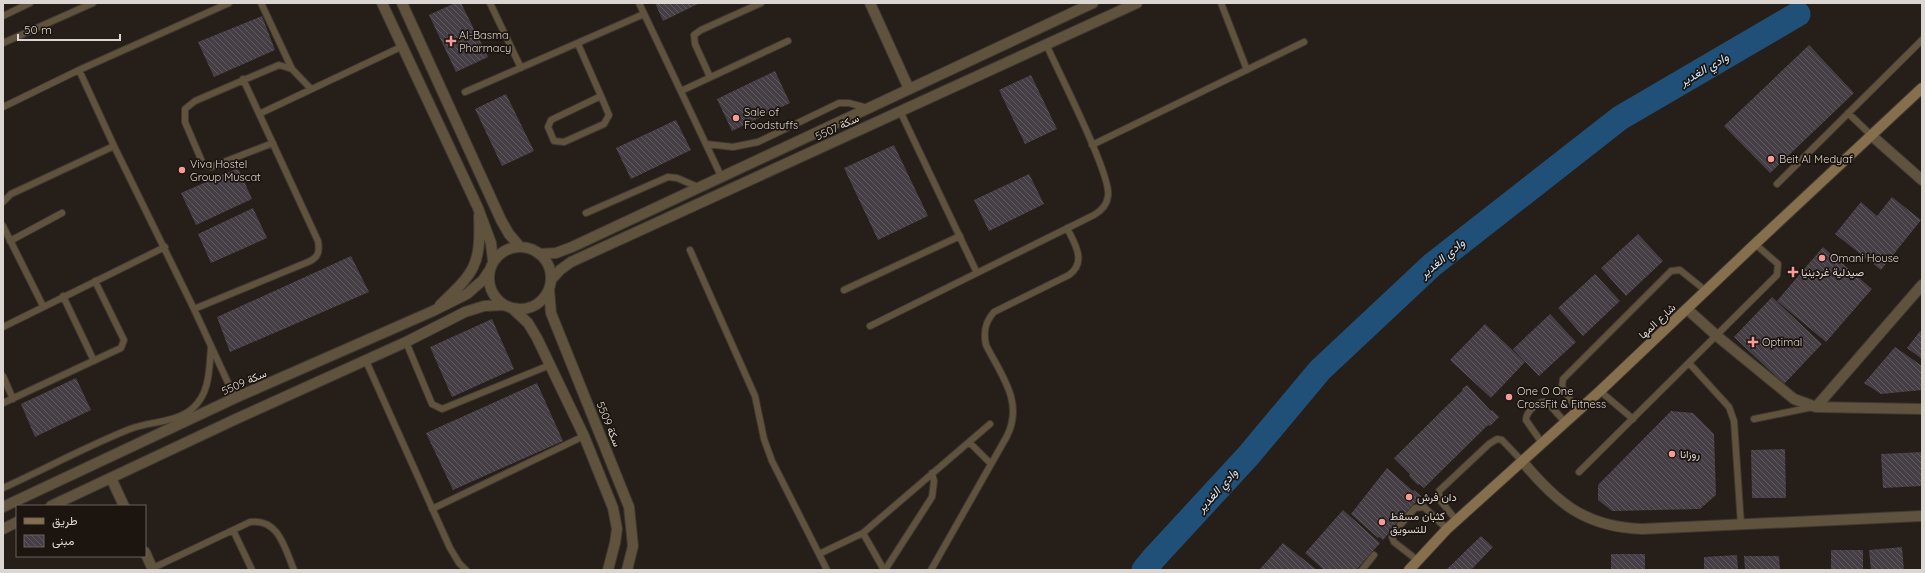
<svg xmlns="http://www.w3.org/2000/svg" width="1925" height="573" font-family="Quicksand,Vazirmatn,sans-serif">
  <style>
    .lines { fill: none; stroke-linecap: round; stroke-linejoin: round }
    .river { stroke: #205077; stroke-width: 25 }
    .building { fill: url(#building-back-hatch) }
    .lane-casing { stroke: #3f3832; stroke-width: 8 }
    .street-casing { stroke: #3f3832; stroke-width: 12 }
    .secondary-casing { stroke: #3f3832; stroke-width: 12 }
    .lane { stroke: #60533d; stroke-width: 6 }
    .street { stroke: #60533d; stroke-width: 10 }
    .secondary { stroke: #856f4d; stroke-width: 10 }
    .poi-dot { fill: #f59b98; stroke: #1c140f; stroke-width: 1.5 }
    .labels { text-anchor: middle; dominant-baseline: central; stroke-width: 3.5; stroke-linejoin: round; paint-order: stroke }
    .poi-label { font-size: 11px; fill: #dcd6d2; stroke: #1c140f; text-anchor: start }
    .street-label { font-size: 11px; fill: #dcd6d2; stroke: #1c140f }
    .water-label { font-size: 12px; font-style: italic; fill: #cae5fe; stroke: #1c140f }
  </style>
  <defs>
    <pattern id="building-back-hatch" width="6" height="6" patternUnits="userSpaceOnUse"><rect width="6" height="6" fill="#463e45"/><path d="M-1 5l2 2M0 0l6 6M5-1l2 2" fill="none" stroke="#60595f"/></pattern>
  </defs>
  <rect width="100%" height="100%" fill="#261e18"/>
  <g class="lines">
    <path class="river" d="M1144,570L1153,559L1248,456L1320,370L1432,265L1620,118L1798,14"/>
  </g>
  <path class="building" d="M455,3H461L488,57L456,72L429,15Z
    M655,3H700L663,21Z
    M262,16L275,50L214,77L198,42Z
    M1809,45L1854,93L1770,173L1724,126Z
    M775,71L790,103L732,131L717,99Z
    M1031,75L1057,129L1025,144L999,90Z
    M506,94L534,151L502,166L475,109Z
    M676,120L691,150L631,179L616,148Z
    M894,145L928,216L878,240L844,168Z
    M238,168L252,199L196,225L181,193Z
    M1029,174L1044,204L989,231L974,200Z
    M1892,197L1921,220L1881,270L1835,234L1861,202L1877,216Z
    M253,208L267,238L211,263L198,234Z
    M1638,234L1663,261L1626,296L1601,268Z
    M1823,247L1872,289L1826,342L1777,301Z
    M351,256L369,292L230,352L217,317Z
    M1595,274L1620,301L1583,336L1558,308Z
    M1772,297L1822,344L1784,384L1734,337Z
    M1550,314L1576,342L1539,376L1513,349Z
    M492,319L514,369L452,397L430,347Z
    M1485,324L1525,362L1491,398L1450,360Z
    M1920,331L1922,332V359L1907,348Z
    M1895,347L1922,366V390L1881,394L1864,383Z
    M76,378L91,410L35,437L21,404Z
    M537,383L563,441L453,490L426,433Z
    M1467,385L1491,411L1492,410L1499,417L1490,426L1488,425L1424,488L1419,484L1418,485L1409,476L1410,474L1394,458L1463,390L1462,389Z
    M1671,411L1693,413L1714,434L1716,495L1700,509L1612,511L1598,500V485Z
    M1785,449L1786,498H1752L1751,450Z
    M1922,452V486L1883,488L1881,454Z
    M1387,468L1413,491L1414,490L1421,496L1383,540L1379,537L1378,538L1351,514Z
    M1343,510L1380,543L1356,570H1324L1305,553Z
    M1481,536L1493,547L1471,570H1446Z
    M1283,543L1317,570H1259Z
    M1902,547L1904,570H1871L1869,550Z
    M1831,550H1863V570H1831Z
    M1611,554H1645V570H1611Z
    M1737,555L1738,570H1704V557Z
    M1744,556H1779L1780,570H1745Z"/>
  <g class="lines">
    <defs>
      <path id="lane" d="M261,3L292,69
        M490,3L521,68
        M639,3L721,176
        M1221,3L1247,70
        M3,16L30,3
        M3,43L93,3
        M578,44L601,96
        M79,70L114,146L194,309L235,398
        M710,77L695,44L694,35L701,30L761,3
        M681,91L788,41
        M465,92L644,14
        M601,96L609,115L604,124L564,142L554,141L548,127L551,120Z
        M3,107L79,70L229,3
        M900,111L977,273
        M1848,113L1871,135
        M259,114L403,46
        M273,143L211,167L203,164L185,122V109L195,101L279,65L292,69L311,89
        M706,144L733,147L758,142L839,103H849L868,108
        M1092,145L1304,42
        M1777,184L1922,40
        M3,202L11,194L114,146
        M586,213L668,177L677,178L698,187
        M3,226L43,306
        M10,241L62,213
        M690,250L755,396L764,439L772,461L827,570
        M844,290L960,236
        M63,296L94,361
        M194,309L308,262C318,258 320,252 318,241L243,79
        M870,326L1094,215C1101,211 1107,205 1108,196C1112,176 1057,69 1046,44
        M3,327L165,247
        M406,342L432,404L442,409L550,365
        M366,361L450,548L459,563L466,570
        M1689,363L1729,407L1734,421L1741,525
        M3,376L13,399
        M1600,391L1633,419
        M3,403L121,348L124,340L122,336L95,281
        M1578,411L1562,387L1563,379L1671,271L1680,270L1706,291
        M1754,419L1813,407
        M969,442L991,464
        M1542,443L1526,420C1526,412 1538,400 1547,402L1565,422
        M1579,472L1777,275L1778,264L1755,244
        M3,488C45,469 87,446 130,429C150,421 177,423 193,408C210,393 209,369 211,348
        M432,509L584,436
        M1457,521L1439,499V491L1489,444L1497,439L1502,440L1522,461
        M233,530L252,570
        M863,533L884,570
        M819,554L863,533L990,424
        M1417,560L1394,542L1392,537L1394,532L1415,508L1424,507L1447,529
        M153,568L250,522C279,518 285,549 294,570
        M885,570L932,497L934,481L932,473
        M931,570L1007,436C1024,402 1001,375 986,345C983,332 985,322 994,312L1069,275C1087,262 1075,244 1067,228
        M1362,570L1374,555"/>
      <path id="street" d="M382,3L478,208L491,243L493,261
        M402,3L501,220L509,234L520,247
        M870,3L909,89
        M1871,135L1922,180
        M489 278a31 31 0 1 1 62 0a31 31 0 1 1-62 0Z
        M540,254L556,253L572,247L1093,3
        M551,280L560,270L571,262L1137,3
        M549,289L551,313L629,507L633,546L627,570
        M440,305C475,272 481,265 479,216
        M512,308L528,323L537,338L584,436L613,508L617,529L615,543L608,570
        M1687,309L1717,336L1794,399L1816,407L1922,409
        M1816,407L1922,285
        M1522,461C1557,503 1585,527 1642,529L1922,516
        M111,478L124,506
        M51,506L236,419L406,342L465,312L484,306L504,305
        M3,507L235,398L433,311L467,294L483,280L489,271
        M3,529L17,522
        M145,552L153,570"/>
      <path id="secondary" d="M1409,570L1447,529L1600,391L1755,244L1922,88"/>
    </defs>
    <use href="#lane" class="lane-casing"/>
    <use href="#street" class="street-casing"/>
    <use href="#secondary" class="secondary-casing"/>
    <use href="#lane" class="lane"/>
    <use href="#street" class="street"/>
    <use href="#secondary" class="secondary"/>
  </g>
  <g class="poi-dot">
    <path d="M449 35h4v4h4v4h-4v4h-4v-4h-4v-4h4z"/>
    <circle cx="736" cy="118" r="4"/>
    <circle cx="1771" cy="159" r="4"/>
    <circle cx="182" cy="170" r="4"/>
    <circle cx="1822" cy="258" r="4"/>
    <path d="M1791 266h4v4h4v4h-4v4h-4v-4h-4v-4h4z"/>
    <path d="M1751 336h4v4h4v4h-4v4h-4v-4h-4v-4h4z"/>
    <circle cx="1509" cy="397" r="4"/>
    <circle cx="1672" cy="454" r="4"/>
    <circle cx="1409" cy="497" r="4"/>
    <circle cx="1382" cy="522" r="4"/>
  </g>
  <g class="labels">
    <g class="poi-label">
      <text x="459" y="35">Al-Basma<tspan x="459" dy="13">Pharmacy</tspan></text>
      <text x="744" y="112">Sale of<tspan x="744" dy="13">Foodstuffs</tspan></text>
      <text x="1779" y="159">Beit Al Medyaf</text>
      <text x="190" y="164">Viva Hostel<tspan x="190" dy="13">Group Muscat</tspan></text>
      <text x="1830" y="258">Omani House</text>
      <text x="1801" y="272">صيدلية غردينيا</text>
      <text x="1762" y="342">Optimal</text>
      <text x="1517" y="391">One O One<tspan x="1517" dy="13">CrossFit &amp; Fitness</tspan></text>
      <text x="1680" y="454">روزانا</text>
      <text x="1417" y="497">دان فرش</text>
      <text x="1390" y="516">كثبان مسقط<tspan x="1390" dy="13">للتسويق</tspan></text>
    </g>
    <g class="street-label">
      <text transform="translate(837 127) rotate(-25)">سكة 5507</text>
      <text transform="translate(1657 321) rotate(-43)">شارع المها</text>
      <text transform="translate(244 382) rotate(-24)">سكة 5509</text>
      <text transform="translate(609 424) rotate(68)">سكة 5509</text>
    </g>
    <g class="water-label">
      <text transform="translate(1704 69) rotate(-30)">وادي الغدير</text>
      <text transform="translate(1442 258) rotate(-40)">وادي الغدير</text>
      <text transform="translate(1217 490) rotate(-48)">وادي الغدير</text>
    </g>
  </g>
  <rect width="1925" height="573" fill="none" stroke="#dcd6d2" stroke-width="8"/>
  <rect x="16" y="505" width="130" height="52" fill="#1c140f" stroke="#69625d"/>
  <rect x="24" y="518" width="20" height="6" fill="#856f4d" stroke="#69625d"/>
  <text x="52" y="525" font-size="12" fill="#dcd6d2">طريق</text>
  <rect x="24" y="535" width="20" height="12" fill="url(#building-back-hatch)" stroke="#69625d"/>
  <text x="52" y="545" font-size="12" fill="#dcd6d2">مبنى</text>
  <path d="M18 34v6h102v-6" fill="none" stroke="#dcd6d2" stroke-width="2"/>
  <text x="24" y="34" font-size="12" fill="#dcd6d2" stroke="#1c140f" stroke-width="3" paint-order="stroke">50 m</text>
</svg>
